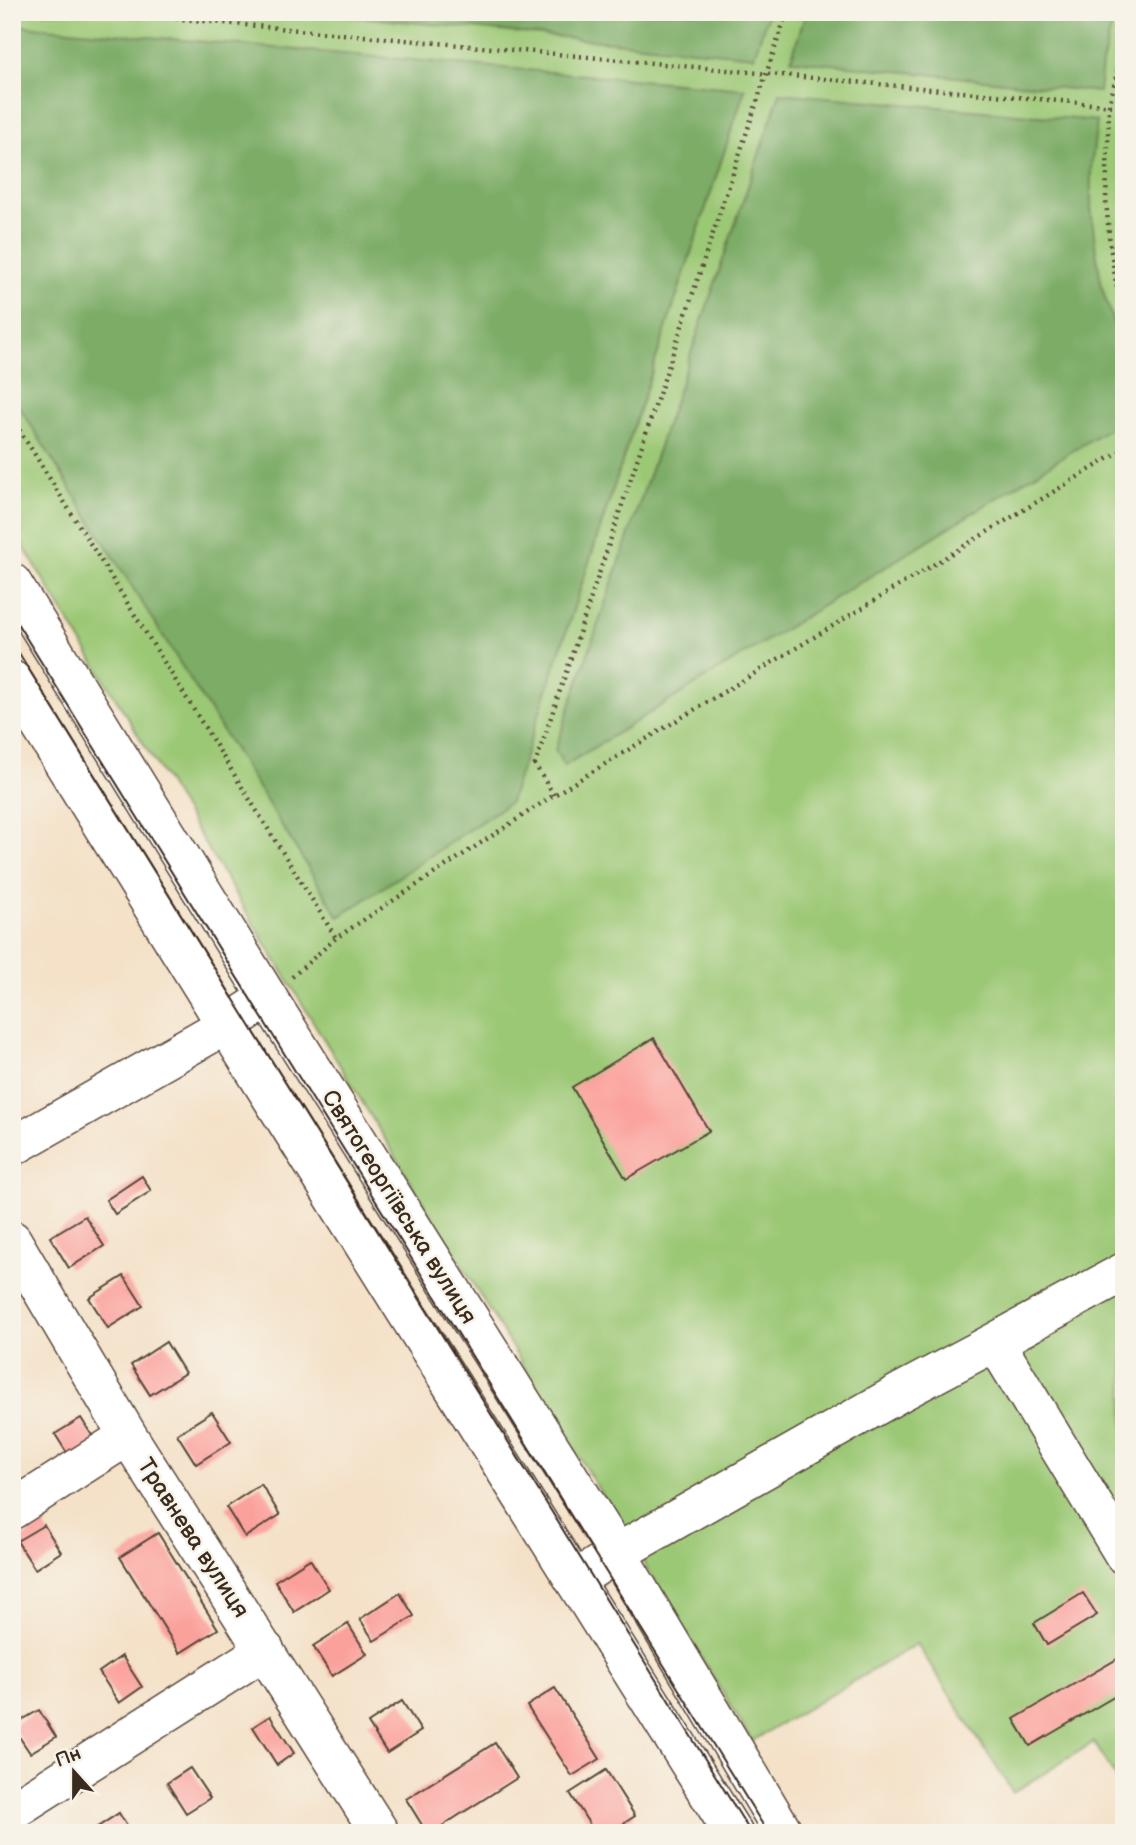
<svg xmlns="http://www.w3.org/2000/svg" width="1136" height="1845" font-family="'Balsamiq Sans',sans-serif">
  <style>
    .green { fill: #9bc875; stroke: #6b794a; stroke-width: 2 }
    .forest { fill: #7cac66; stroke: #5c6b42; stroke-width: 2 }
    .building { fill: #fba19c }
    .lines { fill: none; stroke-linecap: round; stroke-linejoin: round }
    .minor-casing { stroke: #574538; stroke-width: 41 }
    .major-casing { stroke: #574538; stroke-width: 41 }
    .path { stroke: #574538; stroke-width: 4.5; stroke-dasharray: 2 5; stroke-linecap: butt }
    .minor { stroke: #fff; stroke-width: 38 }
    .major { stroke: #fff; stroke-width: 38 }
    .tram { stroke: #3b2a1e; stroke-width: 2 }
    .labels { text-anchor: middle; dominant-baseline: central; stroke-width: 5; stroke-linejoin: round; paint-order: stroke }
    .street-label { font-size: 23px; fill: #3b2a1e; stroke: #f7f3e8 }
  </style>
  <rect width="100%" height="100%" fill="#f7f3e8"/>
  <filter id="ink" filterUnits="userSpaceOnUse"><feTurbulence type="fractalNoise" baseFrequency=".0143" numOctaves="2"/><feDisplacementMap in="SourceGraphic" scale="14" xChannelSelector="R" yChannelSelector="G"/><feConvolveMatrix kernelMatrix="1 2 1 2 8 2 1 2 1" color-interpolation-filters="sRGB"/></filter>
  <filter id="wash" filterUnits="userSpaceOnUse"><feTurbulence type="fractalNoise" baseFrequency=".00686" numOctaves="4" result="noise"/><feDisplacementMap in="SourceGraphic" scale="28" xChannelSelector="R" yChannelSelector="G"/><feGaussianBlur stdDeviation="1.57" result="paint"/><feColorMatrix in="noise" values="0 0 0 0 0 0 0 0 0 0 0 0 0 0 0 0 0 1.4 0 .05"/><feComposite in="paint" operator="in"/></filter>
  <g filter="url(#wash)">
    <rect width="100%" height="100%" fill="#f4e1c8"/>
    <path class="green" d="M12,12H1124V1791L1094,1742L1013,1793L917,1644L752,1741L12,528Z"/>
    <path class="forest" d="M307,12H769L754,56Z
      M806,12H1115L1102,64L1099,92L791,60Z
      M12,25L745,89L510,802L339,917L12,395Z
      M780,93L1097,121L1091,169V207L1095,244L1102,288L1124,357V419L564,766L555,750Z"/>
    <g id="blocks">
      <path class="building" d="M654,1038L709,1131L626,1179L572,1087Z
        M142,1176L151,1191L115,1214L106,1200Z
        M85,1216L104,1246L69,1268L50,1237Z
        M124,1276L143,1306L108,1328L89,1298Z
        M166,1342L185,1373L150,1395L131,1365Z
        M212,1412L231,1442L196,1464L177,1434Z
        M81,1418L98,1445L72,1461L55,1434Z
        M261,1484L280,1515L245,1537L226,1507Z
        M44,1525L61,1552L35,1569L17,1541Z
        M158,1533L218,1629L180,1653L120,1557Z
        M310,1559L329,1589L294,1612L275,1581Z
        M400,1593L414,1616L374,1641L360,1619Z
        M1083,1593L1097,1615L1047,1645L1034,1623Z
        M348,1624L367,1654L332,1676L313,1646Z
        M1124,1655V1691L1030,1746L1014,1719Z
        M122,1656L142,1687L119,1703L99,1672Z
        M555,1688L600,1759L572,1776L527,1706Z
        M402,1701L421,1731L387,1753L368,1723Z
        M39,1710L56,1737L30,1753L12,1726Z
        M270,1716L294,1753L277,1765L253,1727Z
        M495,1743L517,1778L431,1833H427L406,1799Z
        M190,1768L210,1798L186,1813L167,1783Z
        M606,1770L635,1816L609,1833H595L570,1793Z
        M119,1813L131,1833H95L93,1830Z"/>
    </g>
  </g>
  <g filter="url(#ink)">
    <use href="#blocks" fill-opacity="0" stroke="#574538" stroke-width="2"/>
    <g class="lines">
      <defs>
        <path id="minor" d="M12,1147L226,1025L268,998
          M12,1240L128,1436L380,1833
          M995,1342L1124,1555
          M12,1510L128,1436
          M575,1580L617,1553L901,1392L995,1342L1124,1272
          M12,1811L265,1650"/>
        <path id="major" d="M12,583L268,998L617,1553L784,1833
          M12,680L226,1025L733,1833"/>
      </defs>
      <use href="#minor" class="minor-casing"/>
      <use href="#major" class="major-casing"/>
      <path class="path" d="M106,12L1124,107
        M1124,43L1109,106L1106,201L1110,245L1118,295L1124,313
        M12,418L336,938
        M554,795L535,765L787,12
        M292,977L336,938L554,795L1124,449"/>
      <use href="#minor" class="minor"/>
      <use href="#major" class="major"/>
      <path class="tram" d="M12,615L768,1833
        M12,642L751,1833"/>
    </g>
  </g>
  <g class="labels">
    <g class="street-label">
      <text transform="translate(399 1207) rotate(58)">Святогеоргіївська вулиця</text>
      <text transform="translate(193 1538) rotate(57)">Травнева вулиця</text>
    </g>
  </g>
  <rect width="1136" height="1845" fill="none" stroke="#f7f3e8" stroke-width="42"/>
  <g transform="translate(74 1772) rotate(339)" stroke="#f7f3e8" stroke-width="5" paint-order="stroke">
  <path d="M0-5L12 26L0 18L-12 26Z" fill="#3b2a1e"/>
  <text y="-10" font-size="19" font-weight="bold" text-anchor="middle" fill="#3b2a1e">Пн</text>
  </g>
</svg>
